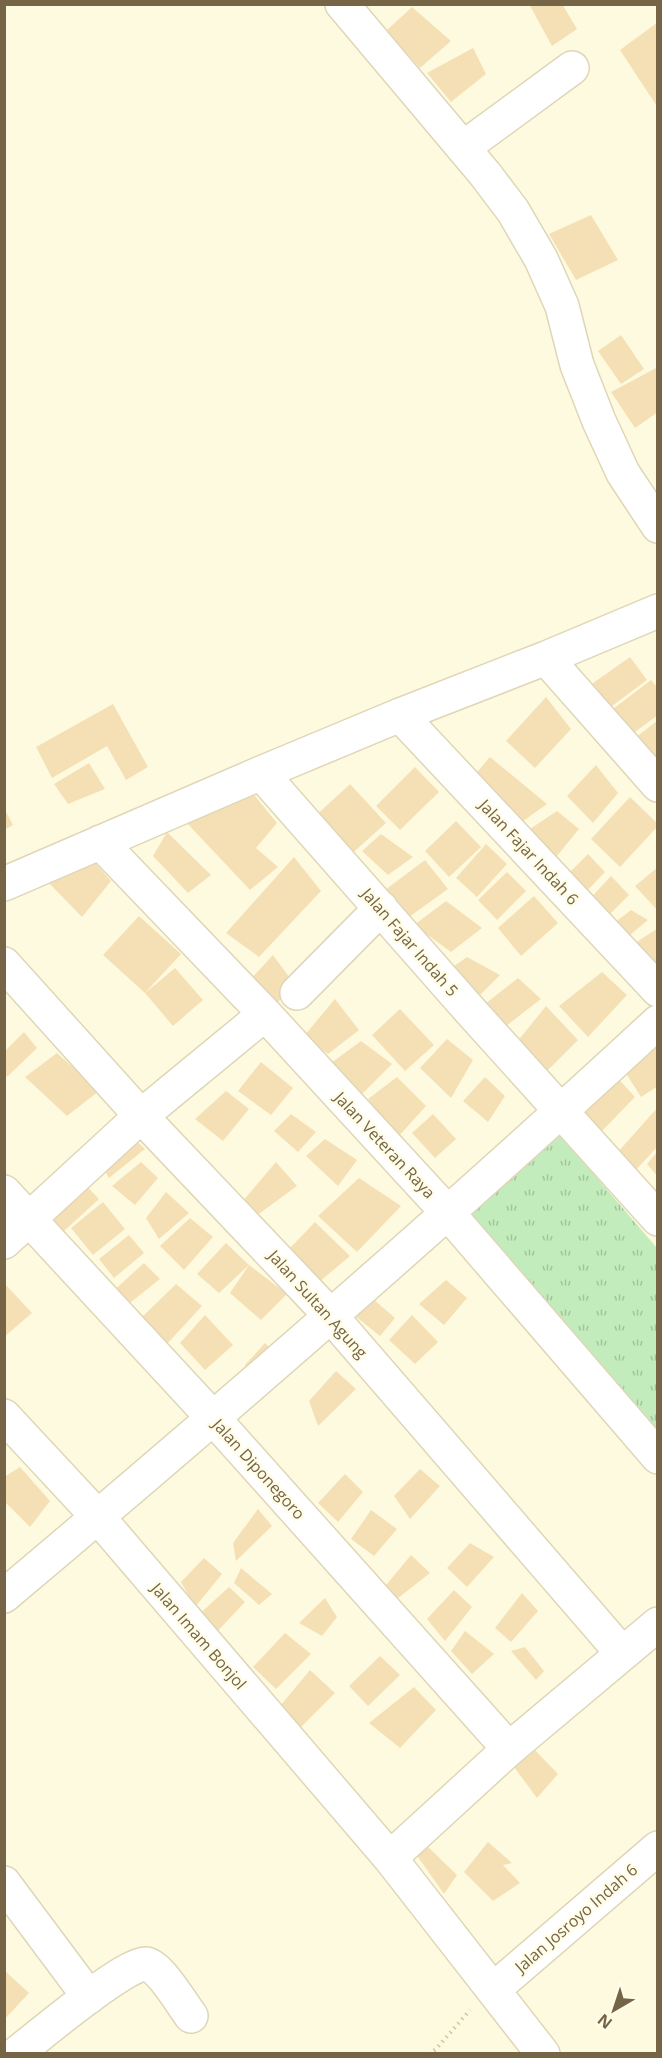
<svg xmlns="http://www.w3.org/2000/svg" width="662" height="2058" font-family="'Open Sans',sans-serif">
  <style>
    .grass { fill: url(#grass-tufts) }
    .building { fill: #f5e0b5 }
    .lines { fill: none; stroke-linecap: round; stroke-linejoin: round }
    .minor-casing { stroke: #dfd6b8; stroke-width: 36 }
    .path { stroke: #d9c398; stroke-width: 4; stroke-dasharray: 1.5 4.5; stroke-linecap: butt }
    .minor { stroke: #fff; stroke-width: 33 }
    .labels { text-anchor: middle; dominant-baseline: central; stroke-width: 5; stroke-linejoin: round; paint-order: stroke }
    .street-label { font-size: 16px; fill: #756445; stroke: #fffce7 }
  </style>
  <defs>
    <pattern id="grass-tufts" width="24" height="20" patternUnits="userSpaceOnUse" patternTransform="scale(1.5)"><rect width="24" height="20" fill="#c3ecbd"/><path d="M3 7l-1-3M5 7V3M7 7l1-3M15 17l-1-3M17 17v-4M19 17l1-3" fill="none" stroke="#a3c39b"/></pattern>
  </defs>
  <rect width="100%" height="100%" fill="#fefadf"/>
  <path class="grass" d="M560,1135L657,1248V1435L467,1216Z"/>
  <path class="building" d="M529,4H562L577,29L552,46Z
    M412,7L451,41L420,68L386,31Z
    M658,22V108L620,50Z
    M473,48L486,74L451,102L427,73Z
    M591,215L618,260L576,280L549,234Z
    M621,335L644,369L621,384L598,351Z
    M658,367V412L635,428L611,392Z
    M630,657L647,680L604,712L586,688Z
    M651,680L658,688V715L624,740L605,715Z
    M546,697L571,729L535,768L506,741Z
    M113,704L148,767L126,780L107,746L52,778L36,747Z
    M658,720V764L630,742Z
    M490,757L547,804L519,824L471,779Z
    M89,763L105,789L68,804L54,784Z
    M596,765L618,793L593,823L567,796Z
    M415,767L439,792L400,830L376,806Z
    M350,784L386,823L347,858L312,819Z
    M247,786L277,823L256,848L278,867L250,890L184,820Z
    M630,797L658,824V826L620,867L591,839Z
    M4,808L13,825L4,830Z
    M557,811L579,829L552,862L527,831Z
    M456,821L481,847L449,877L425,851Z
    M167,832L211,875L188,893L153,856Z
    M381,834L413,857L388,875L362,851Z
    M486,844L507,864L477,897L456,878Z
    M588,854L605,872L586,892L566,876Z
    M88,855L111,881L82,917L44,878Z
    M294,857L321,891L259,957L226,933Z
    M425,860L448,889L409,917L385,890Z
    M658,867V911L635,886Z
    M507,872L526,891L497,920L478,900Z
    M611,876L629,895L607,917L587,902Z
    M534,896L558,923L521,956L498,928Z
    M446,901L482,928L451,952L414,925Z
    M631,910L648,920L625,939L609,927Z
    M139,916L181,954L145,993L175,968L203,1000L173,1026L145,993L103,955Z
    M658,928V972L629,947Z
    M273,955L295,985L271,1009L247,983Z
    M467,957L500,975L468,1007L447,971Z
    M602,972L627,995L588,1037L559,1006Z
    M518,978L541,999L506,1026L485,1004Z
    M335,999L359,1030L328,1054L304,1036Z
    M546,1006L578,1040L547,1071L516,1043Z
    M400,1009L434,1045L405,1071L372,1035Z
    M24,1032L37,1048L7,1077L4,1071V1052Z
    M658,1035V1086L641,1097L622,1067Z
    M447,1039L473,1060L451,1098L420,1068Z
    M361,1041L392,1064L362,1094L331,1063Z
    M57,1053L99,1091L67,1116L25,1077Z
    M261,1062L293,1088L271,1115L238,1091Z
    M614,1074L635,1097L602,1131L577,1109Z
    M397,1077L426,1106L398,1137L368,1099Z
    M485,1077L505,1096L488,1122L463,1101Z
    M226,1091L249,1109L223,1141L195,1119Z
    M658,1107V1146L633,1173L617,1153Z
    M291,1114L316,1132L298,1152L274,1131Z
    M433,1114L456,1139L435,1158L412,1133Z
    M128,1133L145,1149L109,1178L98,1160Z
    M325,1139L357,1160L338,1186L306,1156Z
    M658,1151V1177L647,1164Z
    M141,1162L158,1178L135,1205L112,1186Z
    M276,1162L297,1186L256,1216L241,1203Z
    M359,1178L401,1206L357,1252L318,1216Z
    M81,1180L99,1199L64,1231L46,1212Z
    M166,1192L189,1213L159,1239L146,1218Z
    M103,1202L125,1229L93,1255L71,1228Z
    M190,1218L213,1237L184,1270L160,1246Z
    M315,1222L350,1256L319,1282L290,1248Z
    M129,1235L144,1253L114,1278L99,1259Z
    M226,1243L249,1265L287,1294L261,1320L230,1293L249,1265L219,1293L197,1274Z
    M144,1263L160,1279L126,1306L111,1293Z
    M446,1280L467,1298L444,1325L419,1304Z
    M4,1283L32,1313L4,1337Z
    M176,1284L202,1306L165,1346L140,1319Z
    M365,1292L395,1318L380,1336L350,1312Z
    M205,1315L233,1345L205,1370L180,1343Z
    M412,1315L438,1342L415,1364L389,1340Z
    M265,1343L276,1354L248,1380L245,1365Z
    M336,1371L356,1389L318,1426L309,1401Z
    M20,1467L50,1501L30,1527L4,1501V1477Z
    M420,1469L440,1486L410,1519L394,1496Z
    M345,1474L363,1492L338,1522L318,1503Z
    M258,1509L272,1526L236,1561L233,1543Z
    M371,1510L397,1529L374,1556L351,1539Z
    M470,1543L494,1557L467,1587L447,1568Z
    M411,1555L430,1573L393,1602L382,1590Z
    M204,1558L222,1574L195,1607L181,1582Z
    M241,1568L272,1594L259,1605L234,1583Z
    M229,1587L245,1602L213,1636L196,1617Z
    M454,1590L472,1607L445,1641L427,1619Z
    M522,1593L538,1611L511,1642L495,1628Z
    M325,1598L337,1617L322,1636L299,1623Z
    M465,1631L494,1654L472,1674L451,1651Z
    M285,1633L311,1654L276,1689L253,1667Z
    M525,1647L544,1671L536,1680L511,1651Z
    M380,1656L400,1675L368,1706L349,1686Z
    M310,1670L335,1693L300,1728L276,1711Z
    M414,1687L436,1710L400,1748L369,1723Z
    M529,1744L558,1774L537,1798L511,1763Z
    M488,1842L512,1863L503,1865L520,1883L493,1901L464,1872Z
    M425,1844L457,1875L444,1894L413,1850Z
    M4,1970L29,1993L4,2020Z"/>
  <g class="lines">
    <defs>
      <path id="minor" d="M342,4L485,174L513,211L541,259L562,306L577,365L599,421L623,473L658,526
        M463,148L572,68
        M546,658L658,785
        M400,715L658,990
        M261,773L467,1007L658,1219
        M100,842L265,1014L447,1212L658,1457
        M4,884L261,773L400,715L546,658L658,611
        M4,964L141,1116L330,1315L622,1653
        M297,993L381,908
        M4,1192L214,1419L509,1749
        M4,1242L141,1116L265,1014
        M4,1416L98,1517L390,1858L543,2054
        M4,1596C226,1409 445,1219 658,1022
        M390,1858L509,1749L658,1624
        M4,1883L89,1997
        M494,1989L658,1848
        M16,2054C36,2038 127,1962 146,1964C159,1965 182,2004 191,2016"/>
    </defs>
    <use href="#minor" class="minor-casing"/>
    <path class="path" d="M429,2054L436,2049L470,2010"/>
    <use href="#minor" class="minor"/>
  </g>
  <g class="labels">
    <g class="street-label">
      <text transform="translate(529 852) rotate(47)">Jalan Fajar Indah 6</text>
      <text transform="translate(410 942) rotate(49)">Jalan Fajar Indah 5</text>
      <text transform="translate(385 1145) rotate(47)">Jalan Veteran Raya</text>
      <text transform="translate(318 1304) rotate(48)">Jalan Sultan Agung</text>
      <text transform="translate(259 1469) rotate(48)">Jalan Diponegoro</text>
      <text transform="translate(199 1636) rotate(49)">Jalan Imam Bonjol</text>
      <text transform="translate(576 1918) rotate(-41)">Jalan Josroyo Indah 6</text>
    </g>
  </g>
  <rect width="662" height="2058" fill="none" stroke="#756445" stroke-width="12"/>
  <g transform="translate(614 2010) rotate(219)" stroke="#fffce7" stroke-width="4.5" paint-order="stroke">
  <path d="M0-4.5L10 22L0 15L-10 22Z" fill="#756445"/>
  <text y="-9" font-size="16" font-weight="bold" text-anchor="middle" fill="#756445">N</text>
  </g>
</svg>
